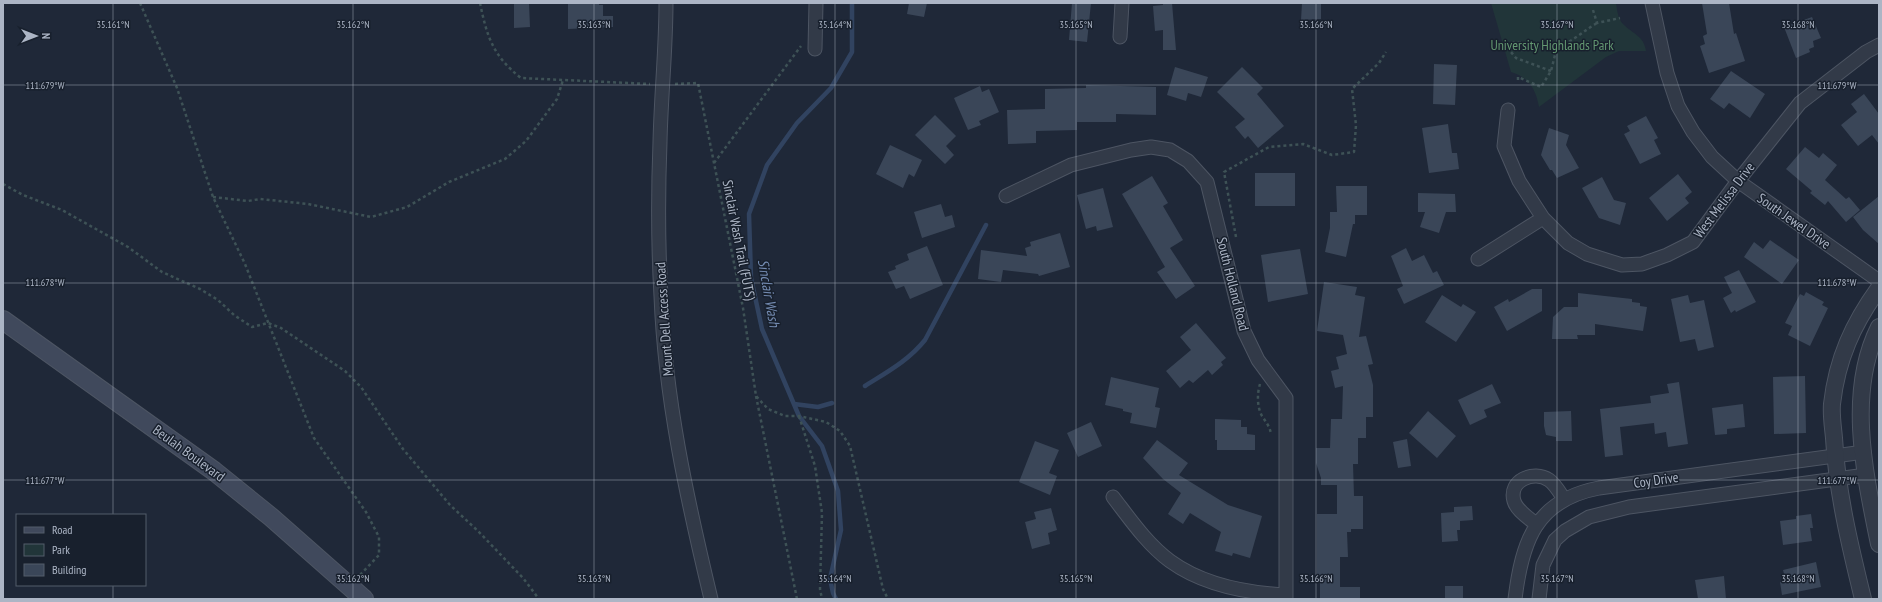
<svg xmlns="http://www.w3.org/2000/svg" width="1882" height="602" font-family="'PT Sans Narrow',sans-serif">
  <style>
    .green { fill: #213539 }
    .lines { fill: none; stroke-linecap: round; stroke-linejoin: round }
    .stream { stroke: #314360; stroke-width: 4.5 }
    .building { fill: #3a4658 }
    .minor-casing { stroke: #4d5563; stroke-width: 15 }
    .tertiary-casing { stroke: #4d5563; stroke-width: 18 }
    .secondary-casing { stroke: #4d5563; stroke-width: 20 }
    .path { stroke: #3e5256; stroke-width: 2.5; stroke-dasharray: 3 3; stroke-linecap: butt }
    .minor { stroke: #323a48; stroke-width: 13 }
    .tertiary { stroke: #323a48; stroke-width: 16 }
    .secondary { stroke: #40495c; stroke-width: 18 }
    .ticks { fill: none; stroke: #acb5c5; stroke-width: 1; stroke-opacity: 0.45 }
    .labels { text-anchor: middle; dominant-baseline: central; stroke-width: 3; stroke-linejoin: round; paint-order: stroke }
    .park-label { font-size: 14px; fill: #639771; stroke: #18202d }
    .street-label { font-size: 14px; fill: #acb5c5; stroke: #18202d }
    .water-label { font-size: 15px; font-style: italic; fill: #738ab0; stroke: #18202d }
    .ticks-label { font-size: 10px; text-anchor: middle; fill: #acb5c5; stroke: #18202d; stroke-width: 3; stroke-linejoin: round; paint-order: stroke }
  </style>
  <rect width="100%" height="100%" fill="#1f2838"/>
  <path class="green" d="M1491,3H1616C1617,10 1618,19 1623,24C1633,34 1644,36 1646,51H1619L1606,57L1539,107C1536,90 1529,77 1511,72Z"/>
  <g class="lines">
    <path class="stream" d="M865,386C887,372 908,361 925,340L986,225
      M794,404L818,407L832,403
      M836,599L833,593L830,579L841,530L838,491L822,446L799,416L762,329L751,278L749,214L767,165L797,123L831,88L852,52V3"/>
  </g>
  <path class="building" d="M514,3H529L530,27L514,28Z
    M568,3H599V5H603V16H613V27L568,29Z
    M909,3H927L924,17L907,14Z
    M1072,3H1091L1087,42L1069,40Z
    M1163,3H1172L1176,50H1163V30L1155,31L1153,6L1163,5Z
    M1302,3H1321V19L1301,20Z
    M1702,3H1729L1734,34L1736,33L1745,61L1709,73L1700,46L1705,44L1703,36L1707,34Z
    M1812,17L1821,38L1813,41L1814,47L1809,49L1810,52L1796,58L1784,27Z
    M1434,64L1457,65L1455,105L1433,104Z
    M1175,67L1208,77L1201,97L1188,93L1186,101L1167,95Z
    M1242,67L1263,88L1257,94L1284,126L1258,148L1248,136L1245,139L1235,127L1245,119L1217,92Z
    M1731,71L1765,94L1750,118L1729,103L1724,109L1710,99Z
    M1086,85L1156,87V115L1116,114V122H1077V130L1036,131V143L1008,144L1007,110L1045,109V89L1086,88Z
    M980,86L982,92L989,89L999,112L979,121L981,125L968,130L954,98Z
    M1864,94L1879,114V144L1872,135L1858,146L1841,125L1857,112L1851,104Z
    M935,115L956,136L946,146L954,155L945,164L915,135Z
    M1646,116L1658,138L1654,140L1661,154L1640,164L1624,134L1630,131L1627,126Z
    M1448,124L1452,153H1457L1459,169L1429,173L1422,128Z
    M1549,128L1569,135L1566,145L1579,168L1557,178L1552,170H1550L1541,155Z
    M890,145L922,160L914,177L909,174L903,188L876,174Z
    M1805,147L1819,158L1823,153L1837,165L1825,180L1846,199L1849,197L1860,210L1846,222L1828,201L1825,205L1810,193L1812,191L1786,169Z
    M1255,173H1295V206H1255Z
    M1678,174L1692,192L1685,198L1689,203L1667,221L1649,198Z
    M1152,176L1168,203L1163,206L1183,240L1170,248L1195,286L1176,299L1157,272L1165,267L1122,194Z
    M1602,177L1614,200L1626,203L1620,225L1599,218L1582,188Z
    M1336,186H1367V215H1355V224H1353L1346,257L1325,252L1330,228V212H1337Z
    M1103,188L1113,227L1097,231L1096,226L1086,229L1077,195Z
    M1418,193L1455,194L1456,212H1446L1439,233L1420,227L1425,212H1418Z
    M1879,196V244L1863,230L1853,217Z
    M941,204L945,217L952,215L955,227L922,238L914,212Z
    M1060,233L1070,267L1039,276L1038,274L1003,270L1001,282L978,279L981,250L1027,256L1025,248L1031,246L1030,242Z
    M1770,240L1799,260L1782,284L1744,257L1754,242L1763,249Z
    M927,246L943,285L910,299L904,286L896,289L888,272L896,269L895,266L909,260L907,254Z
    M1406,248L1412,261L1424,255L1433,273L1437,271L1444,285L1404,304L1397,289L1403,286L1391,256Z
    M1300,249L1308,294L1268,302L1261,255Z
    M1739,270L1756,302L1736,312L1735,310L1731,313L1723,298L1732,293L1724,277Z
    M1324,282L1357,287L1355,295L1365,297L1359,337L1366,336L1373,364L1368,365L1373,385V417H1366V438H1358V464H1353L1354,496H1363V529H1351V532H1347L1348,557H1340V587H1360V599H1320V577L1317,576V514H1337V485H1321V478L1316,463V448H1330L1331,419H1342L1343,386L1335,388L1331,371L1339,369L1336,357L1347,354L1343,335L1317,331Z
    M1532,289H1542V311L1507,331L1494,307L1508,299L1509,302Z
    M1806,292L1824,302L1822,305L1828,308L1810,346L1788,335L1792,326L1785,323L1800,294L1804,296Z
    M1578,293L1632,299V302L1640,303V306L1647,307L1643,331L1595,324V335H1577L1578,339H1552L1553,317L1564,307H1578Z
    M1442,295L1461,307L1463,304L1476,312L1456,342L1425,322Z
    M1688,295L1690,303L1704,300L1714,347L1698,351L1695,339L1680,342L1671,299Z
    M1196,323L1226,358L1221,362L1223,365L1212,375L1208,370L1193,383L1189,380L1180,388L1166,371L1191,350L1180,337Z
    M1805,376L1806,433L1774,434L1773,377Z
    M1111,377L1159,388L1155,407L1160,408L1156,428L1130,423L1132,413L1123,411V409L1105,405Z
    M1679,382L1688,444L1668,447L1666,432L1655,434L1654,423L1620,427L1623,455L1605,457L1600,409L1651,403L1650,396L1669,393L1667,384Z
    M1492,384L1501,403L1484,410L1487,417L1470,425L1458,400Z
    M1743,404L1745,427L1727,429V434L1715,435L1712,408Z
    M1428,411L1456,436L1437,458L1409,433Z
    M1571,411L1572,441H1556V437L1546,435L1544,426V412Z
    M1215,419L1241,420V427H1247V434L1255,435V450H1217V440H1215Z
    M1091,422L1102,446L1078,457L1067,433Z
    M1407,439L1411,466L1398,468L1393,442Z
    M1157,440L1188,463L1179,475L1228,505L1262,516L1250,558L1233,553L1232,556L1215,551L1221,532L1190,513L1183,524L1168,514L1181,493L1163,479L1143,458Z
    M1035,441L1059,450L1049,473L1057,476L1050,495L1019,482Z
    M1472,506L1473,520L1460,521V530H1457L1458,541L1442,542L1441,513L1454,512V507Z
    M1051,508L1057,530L1048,533L1050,544L1032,549L1025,522L1036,519L1034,512Z
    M1811,514L1813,528H1810L1812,541L1783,545L1780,521L1796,519V516Z
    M1816,562L1821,587L1782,595L1780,582L1786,581L1783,570Z
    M1724,576L1726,599H1698L1695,580Z
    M1445,586H1463V599H1445Z"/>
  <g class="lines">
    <defs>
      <path id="minor" d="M666,3C666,49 661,95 660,142C658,193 658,245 661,296C665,399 687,499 711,599
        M1652,3L1667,73L1678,106L1693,132L1712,157L1738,181L1879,281
        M1120,37L1122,3
        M815,49L816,3
        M1508,110L1504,146L1519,181L1543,218L1568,243L1587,254L1622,265L1642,264L1667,255L1693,242L1738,181L1800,103L1866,52L1879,45
        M1006,196L1071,165L1131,150L1151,147L1170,150L1188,161L1207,182L1244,331L1258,360L1286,398V599
        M1478,259L1543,218
        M1113,497C1130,519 1147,544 1170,561C1203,585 1246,593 1286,595
        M1537,525C1529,518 1517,511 1514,501C1508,480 1534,470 1549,480C1555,484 1560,493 1564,499
        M1515,599C1522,541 1536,500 1599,488L1864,452
        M1539,599L1543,565L1555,540L1565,531L1589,517L1629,507L1866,475"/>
      <path id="tertiary" d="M1879,327C1846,393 1865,475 1879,544
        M1863,599C1850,546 1837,492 1834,438C1833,427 1831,415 1832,404C1837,359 1853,324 1879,288"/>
      <path id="secondary" d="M3,320L214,471L271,517L364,599"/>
    </defs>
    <use href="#minor" class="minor-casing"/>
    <use href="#tertiary" class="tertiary-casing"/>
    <use href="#secondary" class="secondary-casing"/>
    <path class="path" d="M140,3L177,88L213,197L245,264L314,438L366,512L379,537V555L360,575
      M480,3C487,37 493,56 521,78L650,84
      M1593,10L1597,23L1620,18
      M1551,71L1516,58L1511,52L1512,43C1523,40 1528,48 1538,49C1564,51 1577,35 1597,23
      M1518,80V77L1541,87L1551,71L1557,47
      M675,84L698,83L743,308L756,396L768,409L785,416H799L826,422L840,431L850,446L883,589L888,599
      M714,163L801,46
      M3,184L23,195L62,210L128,247L162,272L200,289L218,300L234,315L252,327L268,323L281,328L345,371L361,387L403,449L450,505L478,531L523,578L539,599
      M213,197L248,201L260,199L308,204L371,217L407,207L449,182L505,159L526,141L557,99L563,80
      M1236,237L1224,172L1269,147L1303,144L1332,155L1354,152L1356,125L1352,89L1379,63L1386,52
      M1260,384C1257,394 1257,407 1262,416C1266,422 1270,427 1271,434
      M756,396L797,599
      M799,416L815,466L822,513L820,589L822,599"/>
    <use href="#minor" class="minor"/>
    <use href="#tertiary" class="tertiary"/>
    <use href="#secondary" class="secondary"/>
  </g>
  <path class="ticks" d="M113,3V515M353,3V599M594,3V599M835,3V599M1076,3V599M1316,3V599M1557,3V599M1798,3V599M3,85H1879M3,283H1879M3,480H1879M113,585V599"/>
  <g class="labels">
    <g class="park-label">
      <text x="1552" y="45">University Highlands Park</text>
    </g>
    <g class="street-label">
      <text transform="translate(1724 200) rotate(-53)">West Melissa Drive</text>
      <text transform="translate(1794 221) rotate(35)">South Jewel Drive</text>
      <text transform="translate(739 240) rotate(79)">Sinclair Wash Trail (FUTS)</text>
      <text transform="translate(1233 284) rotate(76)">South Holland Road</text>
      <text transform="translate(664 319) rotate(-94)">Mount Dell Access Road</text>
      <text transform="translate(189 453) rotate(36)">Beulah Boulevard</text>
      <text transform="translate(1656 480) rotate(-8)">Coy Drive</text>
    </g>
    <g class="water-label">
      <text transform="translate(769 293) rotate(80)">Sinclair Wash</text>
    </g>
  </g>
  <g class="ticks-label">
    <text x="113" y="28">35.161°N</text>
    <text x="353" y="28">35.162°N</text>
    <text x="594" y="28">35.163°N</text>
    <text x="835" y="28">35.164°N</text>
    <text x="1076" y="28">35.165°N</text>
    <text x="1316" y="28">35.166°N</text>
    <text x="1557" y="28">35.167°N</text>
    <text x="1798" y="28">35.168°N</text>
    <text x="1837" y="89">111.679°W</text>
    <text x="45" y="89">111.679°W</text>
    <text x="1837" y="286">111.678°W</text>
    <text x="45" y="286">111.678°W</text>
    <text x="1837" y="484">111.677°W</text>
    <text x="45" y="484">111.677°W</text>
    <text x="353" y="582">35.162°N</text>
    <text x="594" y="582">35.163°N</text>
    <text x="835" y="582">35.164°N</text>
    <text x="1076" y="582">35.165°N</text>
    <text x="1316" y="582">35.166°N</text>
    <text x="1557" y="582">35.167°N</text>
    <text x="1798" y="582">35.168°N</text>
  </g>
  <rect width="1882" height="602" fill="none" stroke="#acb5c5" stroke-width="8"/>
  <rect x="16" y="514" width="130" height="72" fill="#18202d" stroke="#535c6a"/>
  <rect x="24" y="527" width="20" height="6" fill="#40495c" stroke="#535c6a"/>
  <text x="52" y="534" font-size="12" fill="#acb5c5">Road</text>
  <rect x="24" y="544" width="20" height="12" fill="#213539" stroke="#535c6a"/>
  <text x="52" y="554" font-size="12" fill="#acb5c5">Park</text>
  <rect x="24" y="564" width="20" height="12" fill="#3a4658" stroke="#535c6a"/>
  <text x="52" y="574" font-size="12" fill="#acb5c5">Building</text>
  <g transform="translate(36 36) rotate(90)" stroke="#18202d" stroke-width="3" paint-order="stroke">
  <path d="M0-3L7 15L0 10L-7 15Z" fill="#acb5c5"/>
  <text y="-6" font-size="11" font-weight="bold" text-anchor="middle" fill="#acb5c5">N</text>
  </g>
</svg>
